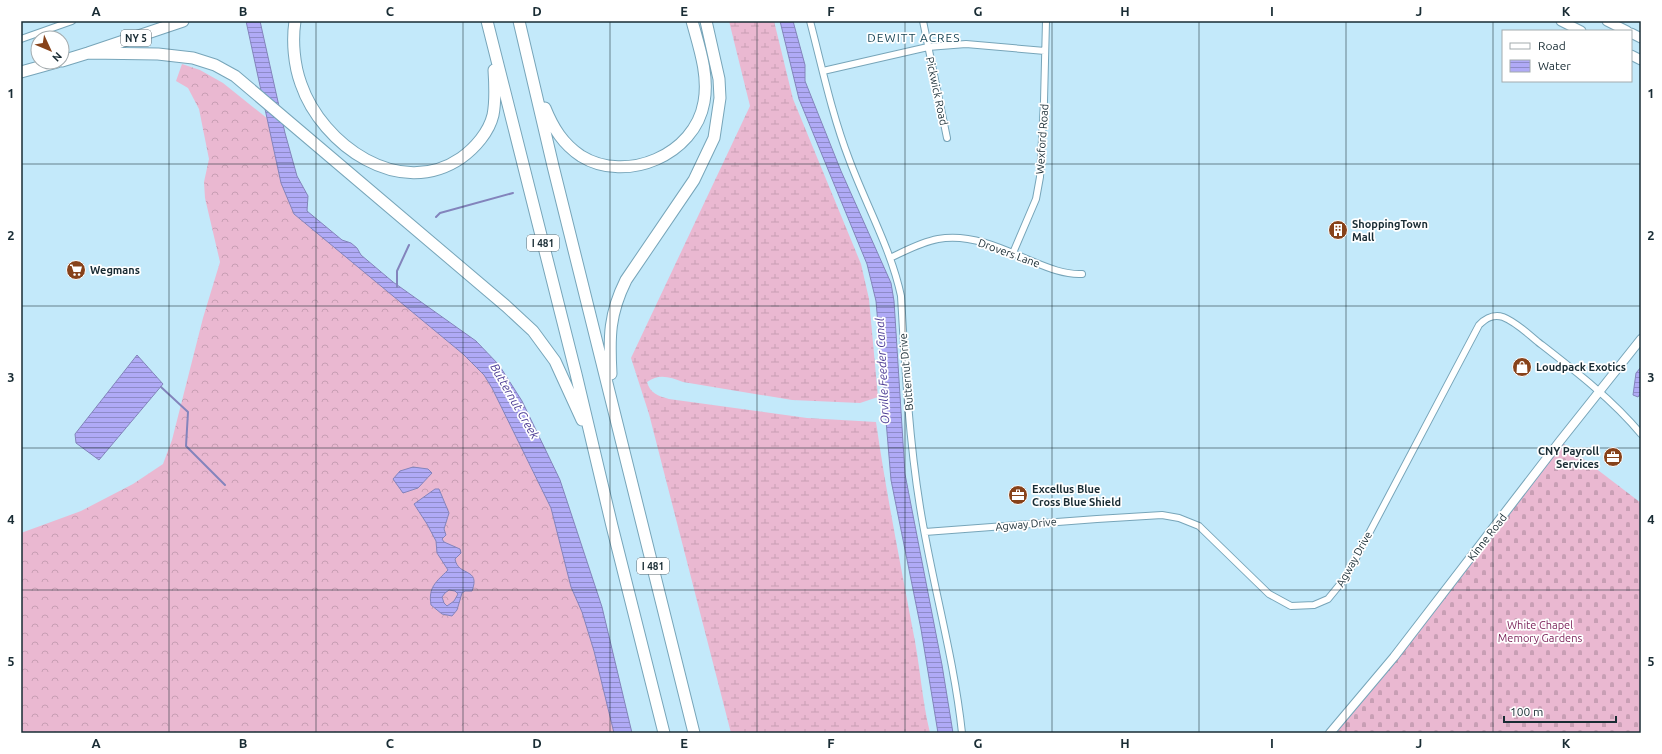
<svg xmlns="http://www.w3.org/2000/svg" width="1662" height="754" font-family="Ubuntu,sans-serif">
  <style>
    .forest { fill: url(#forest-crowns) }
    .wetland { fill: url(#wetland-marsh) }
    .cemetery { fill: url(#cemetery-stones) }
    .water { fill: url(#water-rules); stroke: #8384bc; fill-rule: evenodd }
    .lines { fill: none; stroke-linecap: round; stroke-linejoin: round }
    .stream { stroke: #8384bc; stroke-width: 2 }
    .street-casing { stroke: #77a5b9; stroke-width: 8 }
    .secondary-casing { stroke: #77a5b9; stroke-width: 10 }
    .primary-casing { stroke: #77a5b9; stroke-width: 11 }
    .highway-casing { stroke: #77a5b9; stroke-width: 13 }
    .street { stroke: #fff; stroke-width: 6 }
    .secondary { stroke: #fff; stroke-width: 8 }
    .primary { stroke: #fff; stroke-width: 9 }
    .highway { stroke: #fff; stroke-width: 11 }
    .grid { fill: none; stroke: #192c34; stroke-width: 1; stroke-opacity: 0.55 }
    .labels { text-anchor: middle; dominant-baseline: central; stroke-width: 3.5; stroke-linejoin: round; paint-order: stroke }
    .shield { fill: #fff; stroke: #5e6b71; stroke-width: 1 }
    .shield-label { font-size: 10px; font-weight: bold; fill: #192c34 }
    .street-label { font-size: 11px; fill: #192c34; stroke: #fff }
    .poi-label { font-size: 11px; font-weight: bold; fill: #192c34; stroke: #fff; text-anchor: start }
    .park-label { font-size: 11px; fill: #791e56; stroke: #fff }
    .neighbourhood-label { font-size: 12px; letter-spacing: 1px; fill: #184556; stroke: #fff }
    .water-label { font-size: 12px; font-style: italic; fill: #4c3c94; stroke: #fff }
    .neatline { fill: none; stroke: #192c34; stroke-width: 1.5 }
    .grid-label { font-size: 13px; text-anchor: middle; font-weight: bold; fill: #192c34 }
  </style>
  <defs>
    <pattern id="forest-crowns" width="20" height="18" patternUnits="userSpaceOnUse"><rect width="20" height="18" fill="#eab8d1"/><path d="M2 6a3 3 0 1 1 6 0M12 15a3 3 0 1 1 6 0" fill="none" stroke="#c89eb4"/></pattern>
    <pattern id="wetland-marsh" width="20" height="14" patternUnits="userSpaceOnUse"><rect width="20" height="14" fill="#eab8d1"/><path d="M1 5h8M5 5V1M11 12h8M15 12V8" fill="none" stroke="#c89eb4"/></pattern>
    <pattern id="cemetery-stones" width="16" height="16" patternUnits="userSpaceOnUse"><rect width="16" height="16" fill="#eab8d1"/><path d="M2 7V4a2 2 0 0 1 4 0v3zM10 15v-3a2 2 0 0 1 4 0v3z" fill="#c89eb4"/></pattern>
    <pattern id="water-rules" width="6" height="5" patternUnits="userSpaceOnUse"><rect width="6" height="5" fill="#b0aaf6"/><path d="M0 2.5h6" fill="none" stroke="#8e8bc8"/></pattern>
  </defs>
  <rect width="100%" height="100%" fill="#c3e9fa"/>
  <path class="forest" d="M182,64L200,70L223,83L278,127L307,219L487,367L551,483L624,733H21V533L81,511L133,484L163,464L172,440L203,318L220,262L205,198L204,182L209,159L199,109L188,88L176,81Z"/>
  <path class="wetland" d="M729,21H774L793,99L861,264L869,299L878,397L860,403L792,400L683,382C670,377 659,373 647,382C650,393 658,396 669,399L807,418L876,422C886,492 900,561 913,631C920,665 922,700 930,733H731L649,414L631,358L750,106Z"/>
  <path class="cemetery" d="M1560,441L1641,503V733H1330Z"/>
  <path class="water" d="M246,21H260L285,133L297,176L308,196L307,211L342,240L351,243L357,248L361,255L393,282L476,341L499,365L522,401L560,480L602,607L632,733H614L594,651L582,612L571,587L551,508L492,388L484,375L463,354L294,214L281,183Z
    M780,21H793L805,65V81L841,171L891,283L894,301L905,474L942,665L953,733H938L921,629L891,480L876,301L867,264L799,99Z
    M137,355L163,384L99,460L76,443L75,434Z
    M1641,367V393L1638,397L1633,395L1636,373Z
    M413,467L428,469L432,473L418,488L403,493L393,479L400,471Z
    M435,489H439L449,513L444,529L446,535L442,539L444,542L460,549L461,553L455,559C458,577 481,567 472,591H465L462,593L457,610L452,616L442,614L431,605C428,587 436,582 448,570L437,553L436,541L427,524L414,504ZM449,590L455,591L458,594L454,601L447,606L444,603L442,597L445,593Z"/>
  <g class="lines">
    <path class="stream" d="M436,217L440,213L513,193
      M397,287V271L409,245
      M161,387L188,412L186,446L225,485"/>
    <defs>
      <path id="street" d="M810,21C822,67 832,115 849,159C866,205 891,249 901,296C905,365 909,439 920,507C932,583 954,657 962,733
        M923,21L947,138
        M21,39L72,21
        M823,71L928,47L966,44L1045,51
        M1013,253L1036,199L1040,177L1044,101L1046,21
        M890,258C905,251 921,242 938,239C969,233 1002,248 1029,260C1046,267 1064,275 1082,274
        M925,532L1097,519L1162,515L1179,518L1199,526L1269,594L1291,606L1314,605L1328,599L1346,577L1479,325C1486,318 1493,314 1503,317C1516,322 1527,333 1538,342C1574,370 1612,399 1641,434"/>
      <path id="secondary" d="M1330,733L1394,657L1560,441L1641,339"/>
      <path id="primary" d="M1561,21L1581,31
        M1607,21L1627,31
        M1631,33L1641,38
        M1631,55L1641,60"/>
      <path id="highway" d="M295,21C292,41 294,65 301,84C322,145 400,200 461,158C475,148 489,132 493,115C496,100 495,85 494,70
        M487,21L576,374L612,526L664,733
        M519,21L553,166L694,733
        M88,53L158,54L193,58L215,65L235,76L506,306L533,331L555,361L582,420
        M62,61L88,53L183,21
        M21,72L57,62
        M545,108C553,128 563,144 581,156C626,184 695,155 704,102C709,75 699,47 692,21
        M611,374C609,337 609,314 626,280L694,180L714,138L720,98L719,79L706,21"/>
    </defs>
    <use href="#street" class="street-casing"/>
    <use href="#secondary" class="secondary-casing"/>
    <use href="#primary" class="primary-casing"/>
    <use href="#highway" class="highway-casing"/>
    <use href="#street" class="street"/>
    <use href="#secondary" class="secondary"/>
    <use href="#primary" class="primary"/>
    <use href="#highway" class="highway"/>
  </g>
  <path class="grid" d="M169,21V733M316,21V733M463,21V733M610,21V733M757,21V733M905,21V733M1052,21V733M1199,21V733M1346,21V733M1493,21V733M21,164H1641M21,306H1641M21,448H1641M21,590H1641"/>
  <defs>
    <symbol id="building-disc" viewBox="-11 -11 22 22"><circle r="9.5" fill="#87421a" stroke="#fff"/><path d="M-4-6H4V6H1V3H-1V6H-4ZM-2.5-4.3h1.7v1.8h-1.7ZM.8-4.3h1.7v1.8H.8ZM-2.5-1h1.7V.8h-1.7ZM.8-1h1.7V.8H.8Z" fill="#fff"/></symbol>
    <symbol id="supermarket-disc" viewBox="-11 -11 22 22"><circle r="9.5" fill="#87421a" stroke="#fff"/><path d="M-6-5.5h2.5l.6 2H6L4.5 2H-2.5L-4.4-4H-6ZM-1.5 3.2a1.3 1.3 0 1 0 .1 0ZM3 3.2a1.3 1.3 0 1 0 .1 0Z" fill="#fff"/></symbol>
    <symbol id="shop-disc" viewBox="-11 -11 22 22"><circle r="9.5" fill="#87421a" stroke="#fff"/><path d="M-5-2.5h2.3a2.7 3.5 0 0 1 5.4 0H5L5.5 6h-11ZM-1.5-2.5h3a1.5 2.3 0 0 0-3 0Z" fill="#fff"/></symbol>
    <symbol id="office-disc" viewBox="-11 -11 22 22"><circle r="9.5" fill="#87421a" stroke="#fff"/><path d="M-6-3h4V-5.5h4V-3h4V5H-6ZM-1-4.5V-3h2v-1.5ZM-6 0V1H6V0Z" fill="#fff"/></symbol>
  </defs>
  <g fill-rule="evenodd">
    <use href="#building-disc" x="1327" y="219" width="22" height="22"/>
    <use href="#supermarket-disc" x="65" y="259" width="22" height="22"/>
    <use href="#shop-disc" x="1511" y="356" width="22" height="22"/>
    <use href="#office-disc" x="1602" y="446" width="22" height="22"/>
    <use href="#office-disc" x="1007" y="484" width="22" height="22"/>
  </g>
  <g class="labels">
    <g class="shield">
      <rect x="121" y="30" width="30" height="16" rx="3"/>
      <rect x="527" y="235" width="32" height="16" rx="3"/>
      <rect x="637" y="558" width="32" height="16" rx="3"/>
    </g>
    <g class="shield-label">
      <text x="136" y="38">NY 5</text>
      <text x="543" y="243">I 481</text>
      <text x="653" y="566">I 481</text>
    </g>
    <g class="street-label">
      <text transform="translate(937 91) rotate(78)">Pickwick Road</text>
      <text transform="translate(1042 139) rotate(-86)">Wexford Road</text>
      <text transform="translate(1009 253) rotate(20)">Drovers Lane</text>
      <text transform="translate(906 372) rotate(-95)">Butternut Drive</text>
      <text transform="translate(1026 524) rotate(-5)">Agway Drive</text>
      <text transform="translate(1487 537) rotate(-52)">Kinne Road</text>
      <text transform="translate(1354 559) rotate(-61)">Agway Drive</text>
    </g>
    <g class="poi-label">
      <text x="1352" y="224">ShoppingTown<tspan x="1352" dy="13">Mall</tspan></text>
      <text x="90" y="270">Wegmans</text>
      <text x="1536" y="367">Loudpack Exotics</text>
      <text x="1599" y="451" text-anchor="end">CNY Payroll<tspan x="1599" dy="13">Services</tspan></text>
      <text x="1032" y="489">Excellus Blue<tspan x="1032" dy="13">Cross Blue Shield</tspan></text>
    </g>
    <g class="park-label">
      <text x="1540" y="625">White Chapel<tspan x="1540" dy="13">Memory Gardens</tspan></text>
    </g>
    <g class="neighbourhood-label">
      <text x="914" y="37">DEWITT ACRES</text>
    </g>
    <g class="water-label">
      <text transform="translate(882 371) rotate(-93)">Orville Feeder Canal</text>
      <text transform="translate(515 401) rotate(60)">Butternut Creek</text>
    </g>
  </g>
  <rect width="1662" height="754" fill="none" stroke="#ffffff" stroke-width="44"/>
  <rect x="1502" y="30" width="130" height="52" fill="#ffffff" stroke="#a3abae"/>
  <rect x="1510" y="43" width="20" height="6" fill="#ffffff" stroke="#a3abae"/>
  <text x="1538" y="50" font-size="12" fill="#192c34">Road</text>
  <rect x="1510" y="60" width="20" height="12" fill="url(#water-rules)" stroke="#a3abae"/>
  <text x="1538" y="70" font-size="12" fill="#192c34">Water</text>
  <g transform="translate(50 50) rotate(134)"><circle r="19" fill="#ffffff" stroke="#a3abae"/>
  <path d="M0-3L7 15L0 10L-7 15Z" fill="#87421a"/>
  <text y="-6" font-size="11" font-weight="bold" text-anchor="middle" fill="#192c34">N</text>
  </g>
  <path d="M1504 716v6h112v-6" fill="none" stroke="#192c34" stroke-width="2"/>
  <text x="1510" y="716" font-size="12" fill="#192c34" stroke="#ffffff" stroke-width="3" paint-order="stroke">100 m</text>
  <rect x="22" y="22" width="1618" height="710" class="neatline"/>
  <g class="grid-label">
    <text x="96" y="16">A</text>
    <text x="243" y="16">B</text>
    <text x="390" y="16">C</text>
    <text x="537" y="16">D</text>
    <text x="684" y="16">E</text>
    <text x="831" y="16">F</text>
    <text x="978" y="16">G</text>
    <text x="1125" y="16">H</text>
    <text x="1272" y="16">I</text>
    <text x="1419" y="16">J</text>
    <text x="1566" y="16">K</text>
    <text x="11" y="98">1</text>
    <text x="1651" y="98">1</text>
    <text x="11" y="240">2</text>
    <text x="1651" y="240">2</text>
    <text x="11" y="382">3</text>
    <text x="1651" y="382">3</text>
    <text x="11" y="524">4</text>
    <text x="1651" y="524">4</text>
    <text x="11" y="666">5</text>
    <text x="1651" y="666">5</text>
    <text x="96" y="748">A</text>
    <text x="243" y="748">B</text>
    <text x="390" y="748">C</text>
    <text x="537" y="748">D</text>
    <text x="684" y="748">E</text>
    <text x="831" y="748">F</text>
    <text x="978" y="748">G</text>
    <text x="1125" y="748">H</text>
    <text x="1272" y="748">I</text>
    <text x="1419" y="748">J</text>
    <text x="1566" y="748">K</text>
  </g>
</svg>
